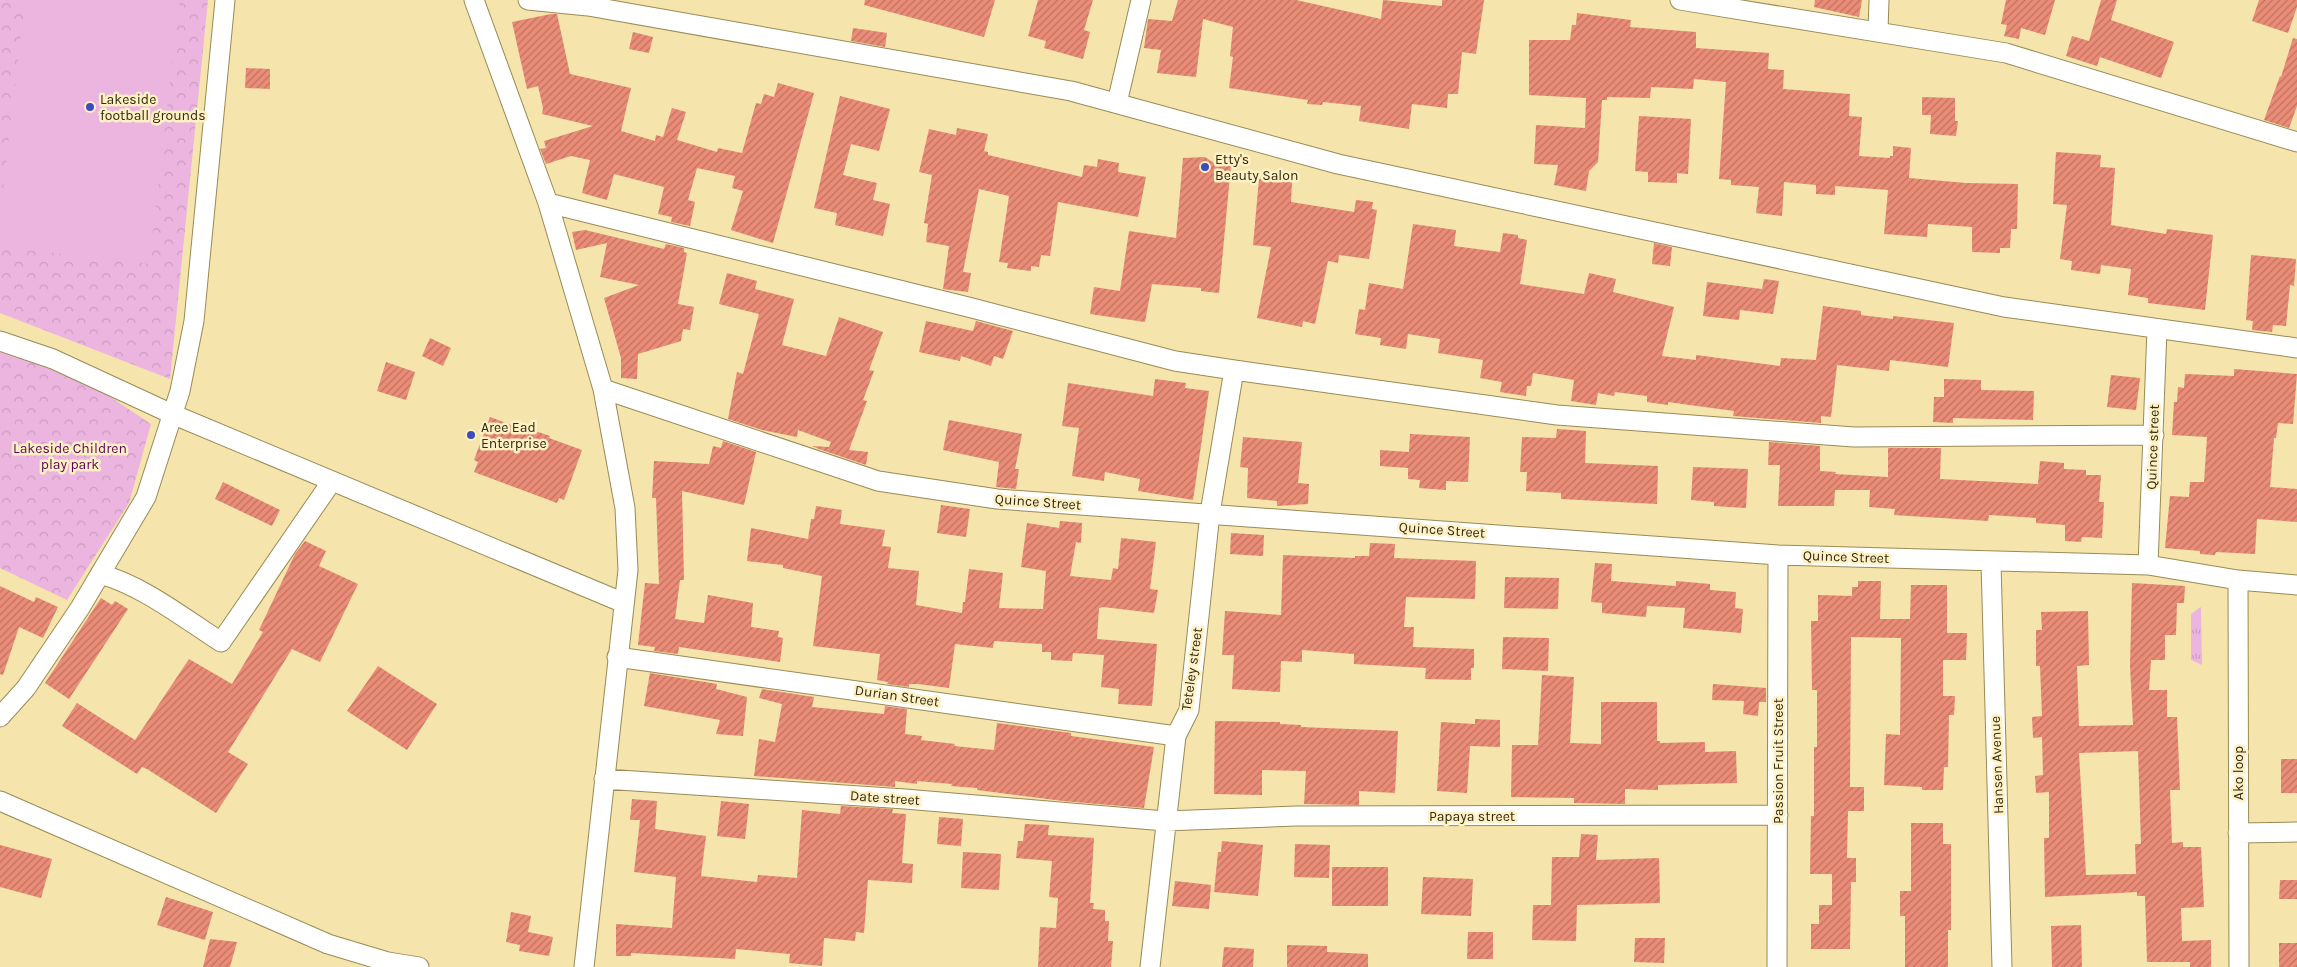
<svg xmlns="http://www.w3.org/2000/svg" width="2297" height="967" font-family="Karla,sans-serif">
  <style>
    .grass { fill: url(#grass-tufts) }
    .park { fill: url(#park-crowns) }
    .garden { fill: #ebb5e0 }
    .building { fill: url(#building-hatch); fill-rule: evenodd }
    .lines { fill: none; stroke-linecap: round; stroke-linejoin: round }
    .minor-casing { stroke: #9a8a55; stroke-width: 21 }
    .minor { stroke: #fff; stroke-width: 19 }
    .poi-dot { fill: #3f4abe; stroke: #fff1c4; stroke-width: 2 }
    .labels { text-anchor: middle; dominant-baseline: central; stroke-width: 5; stroke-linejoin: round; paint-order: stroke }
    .poi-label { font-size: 14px; fill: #302a13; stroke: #fff1c4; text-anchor: start }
    .street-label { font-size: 14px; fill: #302a13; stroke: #fff1c4 }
    .park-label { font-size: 14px; fill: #600157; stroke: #fff1c4 }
  </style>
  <defs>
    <pattern id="grass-tufts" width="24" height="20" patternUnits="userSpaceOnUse" patternTransform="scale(1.25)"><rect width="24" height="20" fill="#ebb5e0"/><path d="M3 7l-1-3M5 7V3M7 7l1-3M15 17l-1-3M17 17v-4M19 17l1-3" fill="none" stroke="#ca9cbf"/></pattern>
    <pattern id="park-crowns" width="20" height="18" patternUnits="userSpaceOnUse" patternTransform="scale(1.25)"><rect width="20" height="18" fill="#ebb5e0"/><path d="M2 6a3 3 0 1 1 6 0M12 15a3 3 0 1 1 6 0" fill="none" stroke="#ca9cbf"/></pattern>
    <pattern id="building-hatch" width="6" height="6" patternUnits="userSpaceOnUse" patternTransform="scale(1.25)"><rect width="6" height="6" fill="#ea8c77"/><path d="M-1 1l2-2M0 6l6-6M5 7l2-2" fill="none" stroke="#be7360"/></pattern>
  </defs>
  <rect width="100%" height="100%" fill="#f5e4ab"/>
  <path class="grass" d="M2201,607L2202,665L2191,660V614Z"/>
  <path class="park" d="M0,0H208L170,379L0,313Z
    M0,341L53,359L151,424L129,503L67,600L0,568Z"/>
  <path class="garden" d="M25,0H180L149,264L0,247V215Z"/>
  <path class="building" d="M865,0H995L984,37L864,5Z
    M1038,0H1093L1084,30L1090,32L1083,59L1044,48L1046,41L1028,36Z
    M1178,0H1296L1381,19L1383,0L1442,6V0H1484L1476,54L1462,52L1458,94H1448L1447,108L1412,104L1409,129L1359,121L1361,106L1323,102L1322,105L1307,104L1308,100L1229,88L1233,57L1230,56L1233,27L1203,19L1196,77L1157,73L1161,50L1144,48L1148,19L1172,21Z
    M1815,0H1862L1859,17L1814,7Z
    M2006,0H2055L2045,35L2021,28L2019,39L2004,36L2007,25L2001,24Z
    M2101,0H2117L2111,20L2174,42L2161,78L2100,57L2097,66L2066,56L2072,36L2089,41Z
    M2259,0H2297V7L2288,33L2252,21Z
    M1577,13L1631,20L1630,27L1696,32V48L1769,53L1768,69L1784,70L1783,89L1850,94L1849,116L1862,117L1859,156L1890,158V156H1893V146L1911,148L1909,178L1966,183L2018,184L2017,229H2011L2010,248H2000V253L1972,252V227L1928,224L1927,237L1884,234L1888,190L1835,186V195L1816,194V185L1784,182L1782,216L1756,213L1759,187L1731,185V180L1719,179L1726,82L1694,79L1693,89L1651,87L1650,98L1607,97V100H1602L1598,162L1589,171L1586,191L1554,185L1558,165L1534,164L1536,125L1585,128L1586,98L1529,95V40H1570L1572,25H1576Z
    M551,14H557L570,74L631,88L621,131L655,141L656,135L663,137L672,108L686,112L677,140L717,152L718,148L742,153L756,103L761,104L764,94L774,97L778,83L814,93L773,243L731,230L743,191L732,188L735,176L697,168L688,200L695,202L690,226L671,222L672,217L658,214L664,187L614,174L607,200L582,193L590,160L571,156L546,164L540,149L546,148L544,141L593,126L542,114L543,108L538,86L527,89L512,22Z
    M853,28L887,33L885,47L851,41Z
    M633,32L653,37L649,53L629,49Z
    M2293,38L2297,39V106L2289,128L2264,120L2280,76L2281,77Z
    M246,68L270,69V89L245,88Z
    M840,96L890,109L879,151L851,144L843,175L877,183L873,200L890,204L883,236L835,225L837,213L814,208Z
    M1922,97L1955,98V121H1958L1956,136L1930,134L1931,115H1922Z
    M1639,116L1691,119L1688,174L1677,173V183L1648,182V172L1635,171Z
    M957,128L988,134L984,151L988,152V155L1082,177L1084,165L1097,167L1098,159L1119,163L1118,172L1146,177L1138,217L1058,202L1050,256L1041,255L1039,267L1031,266V271L1007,268L1008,263L999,262L1009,196L979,189L963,272L971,273L968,292L943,289L949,246L926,242L928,224L924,223L932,175L919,172L929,129L956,135Z
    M2056,152L2101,155L2100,167L2115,168L2111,225L2166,234L2167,229L2213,235L2205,310L2148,303V298L2128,295L2131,269L2101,265L2100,274L2071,270L2072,261L2060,259L2067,205L2053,204Z
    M1205,157L1214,163L1231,165L1219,293L1201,291V288L1152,284L1145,322L1090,314L1094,287L1120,291L1129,231L1176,238L1183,158Z
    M1259,179L1292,182L1291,202L1354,212L1356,200L1373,202L1372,209L1377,210L1369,259L1339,255L1338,263L1328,261L1315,324L1303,321L1302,327L1257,318L1271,247L1253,245Z
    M1413,224L1456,230L1454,246L1500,252L1503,233L1518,235V238L1527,240L1520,284L1584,294L1589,273L1616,279L1613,292L1674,307L1662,356L1696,360V355L1780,366L1781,358L1816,360L1823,306L1861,311V315L1893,319V316L1954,323L1948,367L1890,360L1889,371L1837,365L1831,417L1821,416V423L1733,416L1734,411L1668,402V405L1647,402V396L1615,392L1614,396L1598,393L1596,405L1571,401L1574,380L1533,373L1531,386H1527L1526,396L1500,392L1502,382L1480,378L1483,360L1438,353L1440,339L1408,334L1406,349L1380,345L1381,338L1355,334L1359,309L1365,310L1369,283L1403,289Z
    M585,230L664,249L666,244L684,248V252L687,253L678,304L694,307L690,330L683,329L681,341L638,354L637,379L621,378V358L604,298L639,285L600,277L607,243L576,250L572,232Z
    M1654,243L1672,247L1670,266L1652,264Z
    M2251,255L2296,259L2294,286L2290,285L2286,326L2273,325L2272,332L2252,330L2253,321L2246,320Z
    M727,273L757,281L755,289L794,299L782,345L826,356L839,317L883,332L869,370L874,371L863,400L867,401L849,450L868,452L866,465L819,449L812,446L829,447L831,442L798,430L797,437L762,430L728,419L737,372L743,374L759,314L719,304Z
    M1764,279L1779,281L1773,314L1740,310L1739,320L1703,316L1707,282L1762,289Z
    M926,321L973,331L976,321L1013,331L1003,359L994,356L991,366L961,356L960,361L919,352Z
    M430,338L451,348L443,366L422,356Z
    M386,362L415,372L406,400L377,391Z
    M2234,369L2297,374L2293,424L2278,423L2276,438H2274L2270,487L2297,489V522L2257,519L2255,554L2216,552L2215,555L2200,554V551L2165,548L2170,496L2189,497L2190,482H2204L2207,437L2172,435L2174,402H2177L2178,387L2184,388L2185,374L2234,376Z
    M2111,375L2140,378L2136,410L2107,407Z
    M1155,379L1186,383L1185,388L1209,391L1193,500L1138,491L1140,479L1105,472L1104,481L1072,476L1079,428L1062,426L1068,383L1153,396Z
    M1944,379L1981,380V390L2034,391L2033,420L1953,418V423L1933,422L1934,397H1944Z
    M490,417L522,429L523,427L550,436L549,438L582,450L564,500L559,498L557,503L474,472L478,462L474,460Z
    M949,420L1022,434L1015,469H1019L1016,489L996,487L999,462L943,450Z
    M1557,429L1586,431L1585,463L1658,466L1657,504L1561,499V493L1526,491L1527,472H1520L1522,437L1556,438Z
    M1410,434L1470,437L1468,482L1446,481V490L1419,488L1420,480L1408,479V468L1380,466V450L1409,452Z
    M1243,437L1302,442L1298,483L1309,484L1308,504L1277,506V501L1247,498L1248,468L1240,467Z
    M723,441L756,452L744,505L682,491L684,580H680L675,619L704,623L708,595L753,603L751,627L779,631L778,637L783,638L780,662L679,647L678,654L654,651L655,647L638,645L645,583L659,584L656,498H652L654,461L709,464L713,446L721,448Z
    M1769,442L1820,446V471L1836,472L1835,474L1888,477V448H1941L1940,479L2038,484L2040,461L2064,463V469L2086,470V475H2101L2099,502H2104L2102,538L2082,537L2081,542L2065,541V525L2036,523V518L1989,515L1988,521L1894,515L1895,509L1869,507L1870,490H1835L1834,506H1778L1780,465H1768Z
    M1693,467L1748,469L1746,508L1714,506V502L1691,500Z
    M223,482L280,510L272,526L215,499Z
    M941,505L970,509L966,537L937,533Z
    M816,506L842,510L840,524L885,530L882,546L891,547L888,568L919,571L916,605L962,613L963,602H965L969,569L1003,573L999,608L1043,609L1046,571L1021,567L1027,523L1059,528L1060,521L1082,523L1081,543L1076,542L1070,576L1111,580L1113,568L1118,569L1121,538L1156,542L1150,589L1158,590L1154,613L1103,607L1099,608L1097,639L1157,644L1152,706L1118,704L1119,689L1101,687L1104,655L1073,653L1072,661L1051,660V652H1042V644L994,641L993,648L955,644L949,688L918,684H909V687L887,684L888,682L877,680L880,654L813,646L822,576L783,568V565L747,561L751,528L808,539L811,519H814Z
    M1231,533L1264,535L1263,556L1230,554Z
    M305,541L326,551L319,566L358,584L320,662L292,649L228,752L248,764L216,813L147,769L142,767L137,774L62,726L77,703L135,740L189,659L232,684L263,632L259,630L295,554Z
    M1370,543L1395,544L1394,558L1476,561L1475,599L1406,597L1404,627H1414L1413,647L1474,649V668H1471V680L1425,679L1426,668L1354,664V654L1302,650V662L1281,661L1280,692L1232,689L1234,655H1222L1225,611L1281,615L1283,555L1355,558V556H1369Z
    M1595,563L1612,564L1611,581L1676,586V581L1710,584V590L1736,592L1735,608L1743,609L1741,633L1683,628L1685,608L1647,606L1646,617L1602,613V603L1591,602Z
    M1505,577L1559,578L1558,609L1504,608Z
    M1858,581H1881L1880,619H1910L1911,585H1947V633H1967L1966,660H1943V696H1955L1954,715H1949L1948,767H1944L1943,790H1922V787L1884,785L1886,734L1900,735L1901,638L1851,637L1850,787H1864V811H1848L1847,858H1856V882H1851L1850,949H1811V924H1819V905H1832V874H1810L1811,816H1814V747H1817V690H1812L1811,621H1818V595L1852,596V587H1858Z
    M2132,583L2185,586L2184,603H2177L2176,635H2165V660H2151L2149,690H2167V717H2177L2180,790H2170L2172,843L2183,842V847H2201L2204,907L2181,908L2182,941L2211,940V967H2190V962H2147L2145,896H2137V892L2045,897L2044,838H2049V792L2036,793L2035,776L2043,775L2042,737L2033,738L2032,717L2042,716L2040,666H2036V630H2042L2041,612L2088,611L2089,665L2077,666L2079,726L2133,725L2130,666ZM2138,751L2141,844H2135L2136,874L2086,875L2079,753Z
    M0,586L34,602L36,597L58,607L43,638L19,627L3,675L0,674Z
    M101,598L112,605L115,601L128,609L69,699L45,683Z
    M1503,637L1549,638L1548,671L1502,669Z
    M378,666L437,704L407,750L347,711Z
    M650,673L717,684L716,689L747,697L743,736L716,734L720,720L644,706Z
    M1542,675L1574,677L1570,743L1601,744V702H1657V741H1660V743L1705,742V752L1736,751L1737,783L1658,785V790L1625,789V804L1574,803V798L1511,797L1512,745H1538Z
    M1713,684L1766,688V702H1759L1758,716L1743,714L1744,701L1712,700Z
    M762,689L814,697L812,707L884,714L885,706L907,709L905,734L922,736L921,740L955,744L954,746L994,750L997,723L1071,733V736L1154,747L1144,808L1063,801L977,790V788L951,786L952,784L917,781V784L895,781V787L754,776L759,739L775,742L782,704L759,698Z
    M1475,719L1500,720V747L1470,746L1467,793L1437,791L1441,722L1475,724Z
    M1215,721L1280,722V724L1301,725V727L1398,731L1395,793L1359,791V805L1304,804L1306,771L1262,770V795L1214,794Z
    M2281,759H2297V793H2281Z
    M632,799L657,801L655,829L706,836L701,876L757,882L758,875L797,878L802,810L840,814L841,806L893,809L892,813L906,814L902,863L913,864L912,883L868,880L864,933L856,932L855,941L824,938L822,966L789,963L790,954L736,949L735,959L631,953V956H616V924L672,928L676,877L634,872L640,820H630Z
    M721,801L749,804L745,839L717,836Z
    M939,817L963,819L961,846L937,844Z
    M1911,823H1943V844H1951V930H1948V967H1905V916H1900V891H1911Z
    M1025,824L1049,825L1048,835L1094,838L1090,903H1094L1093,909L1105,910V921H1109L1108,941H1113L1111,967H1038L1040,927L1056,928L1058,898L1049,897L1052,861L1016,858L1018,841H1023Z
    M1581,834L1598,835L1596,860L1659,858L1660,903L1577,905L1576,941L1532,940L1533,905H1551L1552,857H1579Z
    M1222,841L1263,845L1258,896L1214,892L1218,852H1221Z
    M1295,844L1330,845L1329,878L1294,877Z
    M0,845L52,859L41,898L0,887Z
    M963,852L1001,854L999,890L961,888Z
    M1332,867H1388V906H1332Z
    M1423,877L1473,879L1471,916L1421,914Z
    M2280,880H2297V899H2279Z
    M1175,881L1211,885L1209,909L1172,906Z
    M166,897L213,912L205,940L157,925Z
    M511,912L531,916L528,932L553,937L549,956L519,951L520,945L506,942Z
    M2081,925L2082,967H2052L2051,926Z
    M1468,932H1493V959H1467Z
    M1635,938H1665L1664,963L1634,962Z
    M210,939L237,942L230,967H203Z
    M2279,943H2297V967H2279Z
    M1287,945L1327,946V952L1368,954V967H1287Z
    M1224,947L1254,949L1253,967H1222Z"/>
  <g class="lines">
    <defs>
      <path id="minor" d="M474,0L548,203L603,389L625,508L628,570L584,967
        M528,0L588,6L1071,91L1338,164L2004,307L2297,348
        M1680,0L2006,53L2297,142
        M1878,31L1879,0
        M1117,103L1141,0
        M548,203L972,308L1175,361L1234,370L1557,415L1854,437L2154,435
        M0,341L53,359L172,414L624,603
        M603,389L878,481L997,499L1778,555L2148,565L2238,580L2297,585
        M1991,562L2002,967
        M2148,565L2157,329
        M100,574C142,585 185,619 221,642L332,481
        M2238,580L2239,967
        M617,657L1176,736
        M0,717L26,688L80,608L146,497L180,391L194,321L225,0
        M604,779L905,799L1165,821L1296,816L1778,815
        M0,801L328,944L388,962L419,967
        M2238,833L2297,832
        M1150,967L1176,736L1189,710L1210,513L1234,370
        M1777,967L1778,555"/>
    </defs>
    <use href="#minor" class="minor-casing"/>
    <use href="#minor" class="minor"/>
  </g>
  <g class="poi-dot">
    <circle cx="90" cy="107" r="5"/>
    <circle cx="1205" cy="167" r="5"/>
    <circle cx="471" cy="435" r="5"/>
  </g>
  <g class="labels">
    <g class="poi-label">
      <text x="100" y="99">Lakeside<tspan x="100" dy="16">football grounds</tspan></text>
      <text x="1215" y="159">Etty's<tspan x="1215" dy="16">Beauty Salon</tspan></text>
      <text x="481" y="427">Aree Ead<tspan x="481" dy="16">Enterprise</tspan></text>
    </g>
    <g class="street-label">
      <text transform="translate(2153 447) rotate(-88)">Quince street</text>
      <text transform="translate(1038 502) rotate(4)">Quince Street</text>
      <text transform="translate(1442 530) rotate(4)">Quince Street</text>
      <text transform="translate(1846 557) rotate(2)">Quince Street</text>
      <text transform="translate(1192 669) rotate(-82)">Teteley street</text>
      <text transform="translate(897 696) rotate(8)">Durian Street</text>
      <text transform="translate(1778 761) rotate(-90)">Passion Fruit Street</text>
      <text transform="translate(1997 765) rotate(-92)">Hansen Avenue</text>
      <text transform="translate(2238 773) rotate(-90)">Ako loop</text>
      <text transform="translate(885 798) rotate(4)">Date street</text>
      <text x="1472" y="816">Papaya street</text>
    </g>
    <g class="park-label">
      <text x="70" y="448">Lakeside Children<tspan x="70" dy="16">play park</tspan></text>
    </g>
  </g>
</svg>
